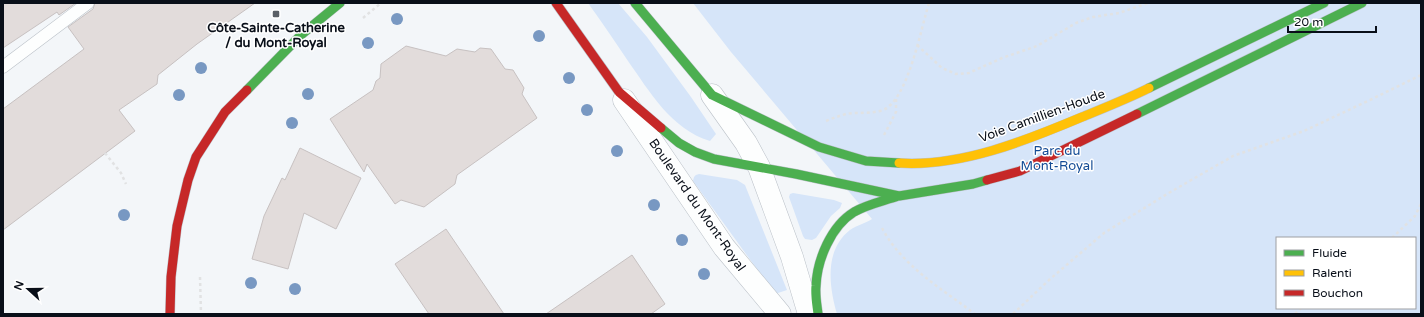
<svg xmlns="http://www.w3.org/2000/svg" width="1424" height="317" font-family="'Varela Round',sans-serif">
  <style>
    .green { fill: #d6e5f9; fill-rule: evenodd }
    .building { fill: #e2dcdb; stroke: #c7c1c1 }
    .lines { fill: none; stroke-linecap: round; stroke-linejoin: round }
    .lane-casing { stroke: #bbc1c8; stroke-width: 13 }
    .street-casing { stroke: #bbc1c8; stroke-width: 23 }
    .fast-casing { stroke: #bbc1c8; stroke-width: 10 }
    .slow-casing { stroke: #bbc1c8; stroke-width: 10 }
    .jam-casing { stroke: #bbc1c8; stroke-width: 10 }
    .path { stroke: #e1e2e3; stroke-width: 2.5; stroke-dasharray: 3 3; stroke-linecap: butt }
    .lane { stroke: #fdfefe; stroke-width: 12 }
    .street { stroke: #fdfefe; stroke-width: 22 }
    .fast { stroke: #4caf50; stroke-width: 9 }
    .slow { stroke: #ffc107; stroke-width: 9 }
    .jam { stroke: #c62828; stroke-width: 9 }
    .tree { fill: #7898c2 }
    .poi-dot { fill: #5b6067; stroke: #fff; stroke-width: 1.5 }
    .labels { text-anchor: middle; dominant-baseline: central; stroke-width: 3; stroke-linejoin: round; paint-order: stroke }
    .poi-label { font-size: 13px; font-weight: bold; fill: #090f19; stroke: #fff }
    .street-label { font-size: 13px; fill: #090f19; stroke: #fff }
    .park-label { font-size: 13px; fill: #134b95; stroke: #fff }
  </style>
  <rect width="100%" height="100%" fill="#f3f6f9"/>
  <path class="green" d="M588,3H618L647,37L691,97L716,134L710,141C671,129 650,92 628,61C615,42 602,22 588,3Z
    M693,3H1421V314H837C829,287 824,250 850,230C857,225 866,223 872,219L731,52ZM1277,238H1415V308H1277Z
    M699,174L737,180L745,185L787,290L775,294L693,181C694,176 695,175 699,174Z
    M793,193L834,200L842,203L840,208L831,216L816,238L812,240L805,239L803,236L789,197L790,194Z"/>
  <path class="building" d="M3,3H76L59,15L57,12L3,48Z
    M95,3H255L197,44L158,75L157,84L119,110L135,131L3,230V109L84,49L68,27L93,9Z
    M406,46L446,56L457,49L475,52L480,48L491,49L505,69L513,70L524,88L522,94L537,118L457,175L455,184L424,207L401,200L395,204L367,164L364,172L330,119L373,90L376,81L380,78L381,64Z
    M300,148L361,178L336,229L304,213L288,269L252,259L264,216L282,178L285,180Z
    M446,229L504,314H429L395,264Z
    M632,255L665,304L651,314H546Z"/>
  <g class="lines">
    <defs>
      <path id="lane" d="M3,67L88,3"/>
      <path id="street" d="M712,95L746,143L759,167L792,257L809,314
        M624,100L724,247L780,314"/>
      <path id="fast" d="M635,3L712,95L819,147L866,161L899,163
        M1149,88L1324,3
        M247,90L301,35L340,3
        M1137,114L1362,3
        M661,128L679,143L695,152L714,159L796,174L899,196L973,184L987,180
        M818,314C817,305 815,296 816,286C817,260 831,226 854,212C868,204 884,201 898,196"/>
      <path id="slow" d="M899,163C961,167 1025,141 1082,117C1104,108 1127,99 1149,88"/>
      <path id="jam" d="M556,3L619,92L661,128
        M987,180L1020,171L1137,114
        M170,314L171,277L177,226L188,180L196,157L225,112L247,90"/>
    </defs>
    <use href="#lane" class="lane-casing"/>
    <use href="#street" class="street-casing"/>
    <use href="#fast" class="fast-casing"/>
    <use href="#slow" class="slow-casing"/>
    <use href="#jam" class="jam-casing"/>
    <path class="path" d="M363,18L381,3
      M917,45L942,68L956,74L969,73L1002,58L1037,46L1076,23L1093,17L1119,13L1148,3
      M826,121C833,118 839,116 846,114C858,112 871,114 883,110C908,100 921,28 929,3
      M884,135L896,112V99
      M105,153L121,173L126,184
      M882,228C902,266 942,289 975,314
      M1392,238L1415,216L1421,204
      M200,277L201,314
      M1013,314L1049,280L1104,233L1167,194L1233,156L1304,131L1372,99L1421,75
      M1295,314L1301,308"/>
    <use href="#lane" class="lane"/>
    <use href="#street" class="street"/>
    <use href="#fast" class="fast"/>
    <use href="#slow" class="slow"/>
    <use href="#jam" class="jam"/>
  </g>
  <g class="tree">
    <circle cx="397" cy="19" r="6"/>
    <circle cx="539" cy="36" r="6"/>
    <circle cx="368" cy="43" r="6"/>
    <circle cx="201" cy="68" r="6"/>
    <circle cx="569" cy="78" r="6"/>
    <circle cx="308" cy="94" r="6"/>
    <circle cx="179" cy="95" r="6"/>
    <circle cx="587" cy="110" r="6"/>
    <circle cx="292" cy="123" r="6"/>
    <circle cx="617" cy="151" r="6"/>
    <circle cx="654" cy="205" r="6"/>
    <circle cx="124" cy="215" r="6"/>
    <circle cx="682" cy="240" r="6"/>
    <circle cx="704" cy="274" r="6"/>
    <circle cx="251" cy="283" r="6"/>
    <circle cx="295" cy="289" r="6"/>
  </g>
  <rect class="poi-dot" x="272" y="10" width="8" height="8" rx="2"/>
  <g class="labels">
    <g class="poi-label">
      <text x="276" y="28">Côte-Sainte-Catherine<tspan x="276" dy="15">/ du Mont-Royal</tspan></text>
    </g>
    <g class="street-label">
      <text transform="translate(1042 116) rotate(-20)">Voie Camillien-Houde</text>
      <text transform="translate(697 205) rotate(55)">Boulevard du Mont-Royal</text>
    </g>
    <g class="park-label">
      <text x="1057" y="151">Parc du<tspan x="1057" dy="15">Mont-Royal</tspan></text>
    </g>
  </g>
  <rect width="1424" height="317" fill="none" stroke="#090f19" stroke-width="8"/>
  <rect x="1276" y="237" width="140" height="72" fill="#ffffff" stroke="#9d9fa3"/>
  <rect x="1284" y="250" width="20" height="6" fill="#4caf50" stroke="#9d9fa3"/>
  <text x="1312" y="257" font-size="12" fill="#090f19">Fluide</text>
  <rect x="1284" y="270" width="20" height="6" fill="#ffc107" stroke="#9d9fa3"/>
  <text x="1312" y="277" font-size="12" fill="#090f19">Ralenti</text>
  <rect x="1284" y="290" width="20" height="6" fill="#c62828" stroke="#9d9fa3"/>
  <text x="1312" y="297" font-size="12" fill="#090f19">Bouchon</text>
  <g transform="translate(28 289) rotate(291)" stroke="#ffffff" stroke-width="3" paint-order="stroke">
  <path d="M0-3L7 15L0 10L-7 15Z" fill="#090f19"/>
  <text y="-6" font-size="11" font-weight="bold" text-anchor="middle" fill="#090f19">N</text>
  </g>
  <path d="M1288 26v6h88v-6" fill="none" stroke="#090f19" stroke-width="2"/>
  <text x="1294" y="26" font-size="12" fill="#090f19" stroke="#ffffff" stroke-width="3" paint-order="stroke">20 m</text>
</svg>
